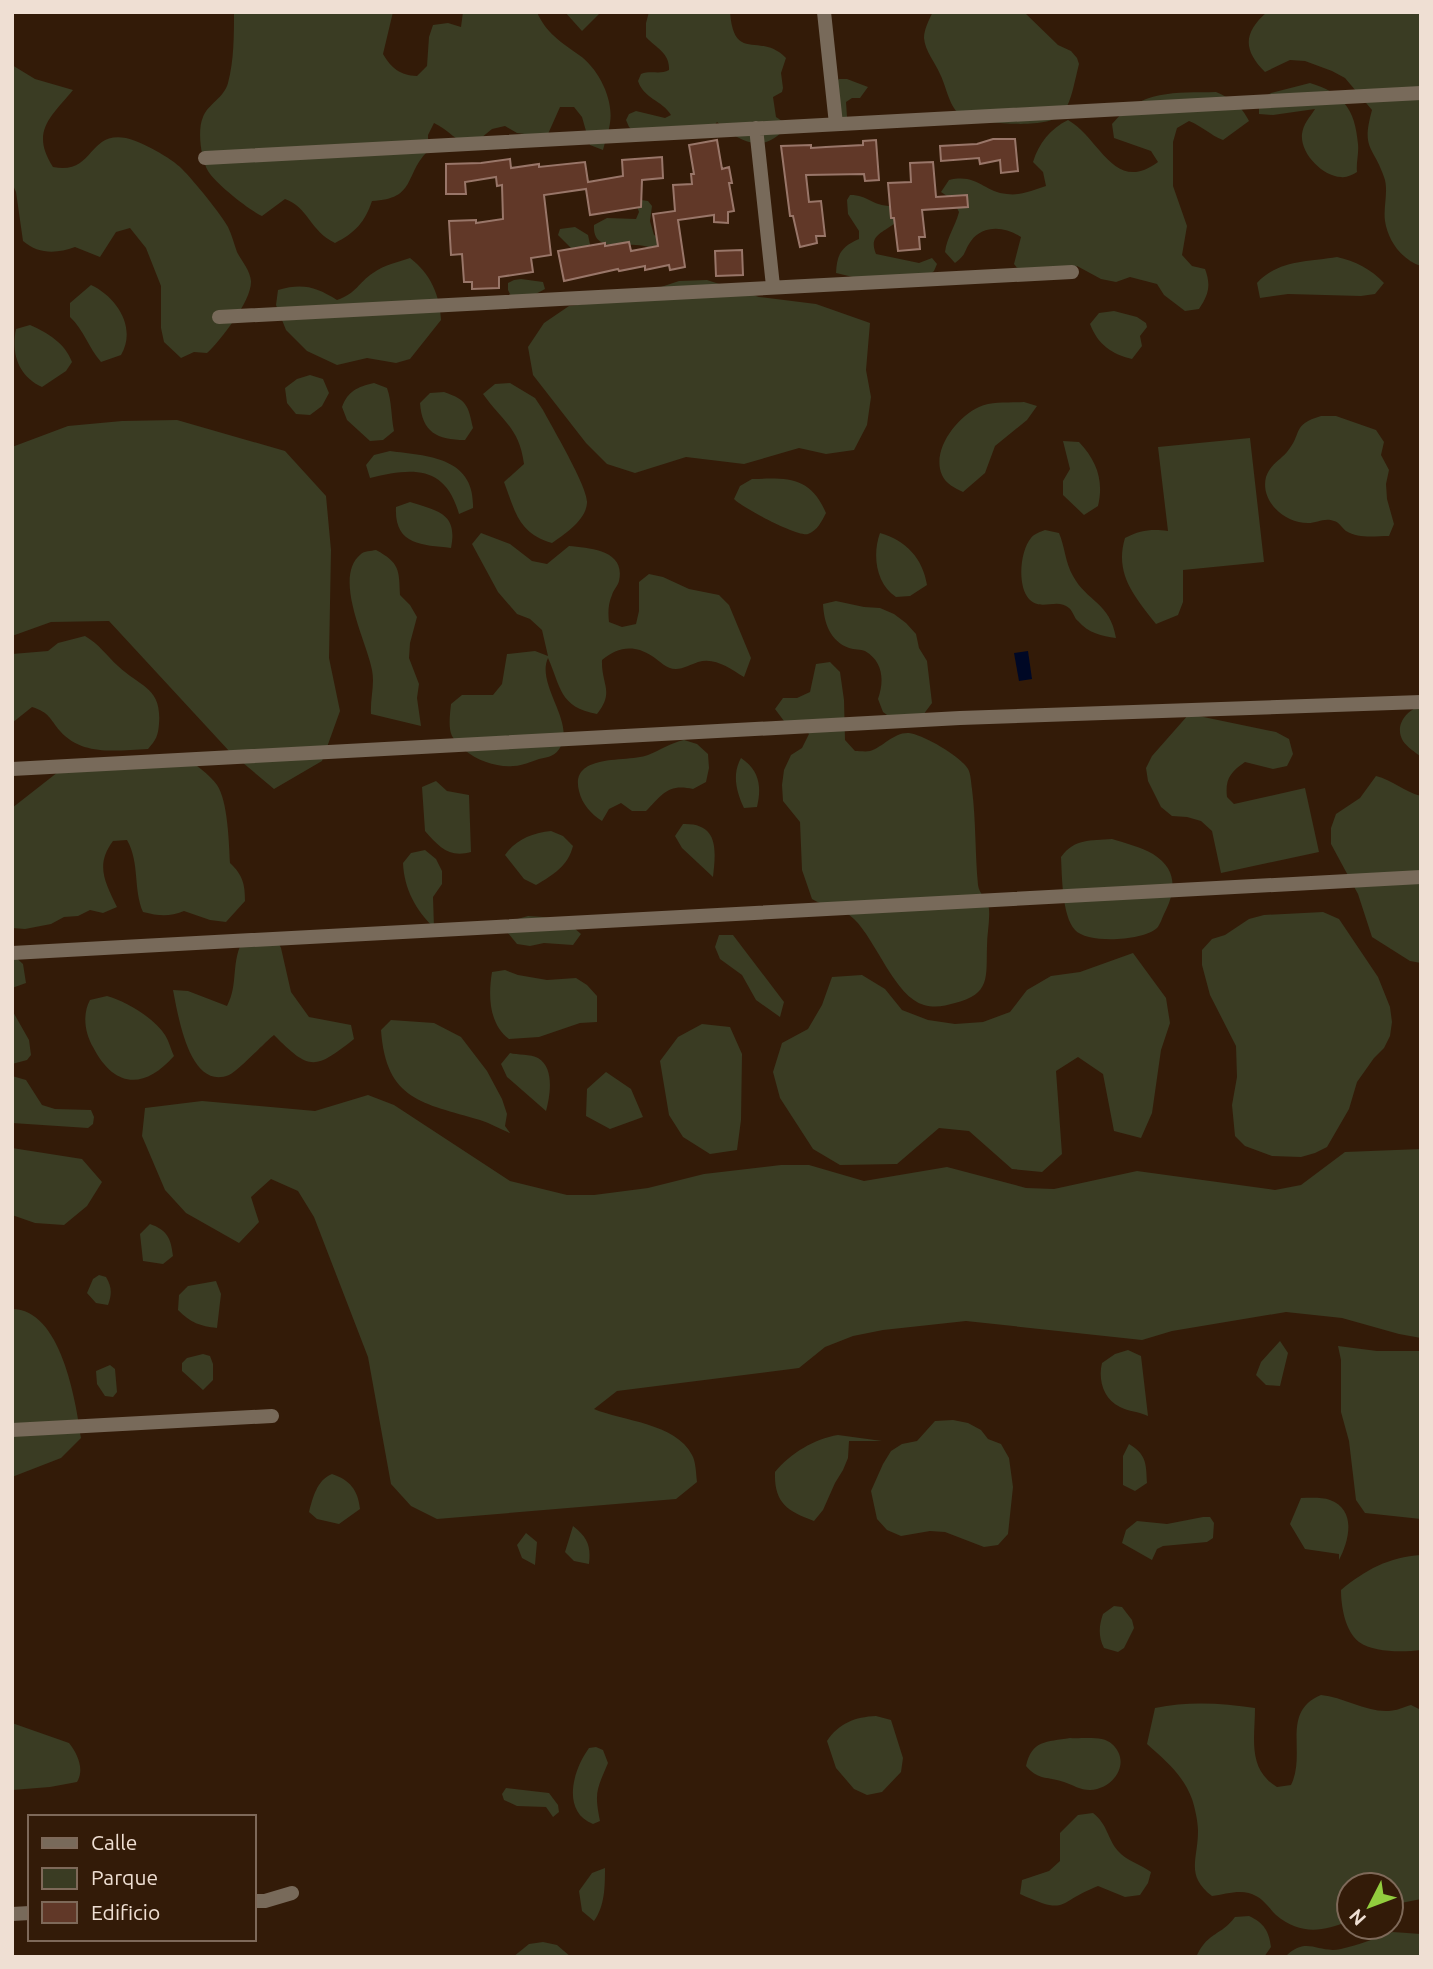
<svg xmlns="http://www.w3.org/2000/svg" width="1433" height="1969" font-family="Ubuntu,sans-serif">
  <style>
    .green { fill: #3a3c23 }
    .water { fill: #000825 }
    .building { fill: #613828; stroke: #997669; stroke-width: 2 }
    .lines { fill: none; stroke-linecap: round; stroke-linejoin: round }
    .street { stroke: #786a5a; stroke-width: 14 }
  </style>
  <rect width="100%" height="100%" fill="#331b08"/>
  <path class="green" d="M234,12H393L383,54C392,69 400,75 417,76L427,66L429,37L433,25L448,23L461,27L463,12H537C545,32 562,43 579,55C598,68 614,99 610,123C609,132 605,141 603,150L590,145L582,117L574,107H560L548,134L532,135L517,133L505,126L492,129L470,147C457,141 448,130 434,123L428,135V151C404,174 417,199 372,201C365,222 355,233 335,243C310,231 308,207 285,199L262,216C249,210 216,184 208,171C201,159 197,130 203,117C208,104 224,98 228,83C234,61 234,35 234,12Z
    M565,12H601L582,31Z
    M649,12H730C734,64 760,31 786,58L781,73L783,88L782,92L773,97L776,117L782,121V132C759,154 738,140 717,122L705,136L634,131L629,127L626,120L629,114L636,111L665,118L671,115C662,100 644,99 638,81L641,74C651,70 660,75 669,70C670,53 656,48 646,37V23Z
    M933,12H1024L1058,45L1071,51L1077,58L1079,64C1075,79 1072,100 1064,112C1050,131 990,122 968,120C949,112 948,90 940,74C935,62 925,51 924,38C924,30 929,19 933,12Z
    M1267,12H1421V266C1402,260 1388,241 1385,221C1383,207 1389,190 1384,177C1373,145 1361,150 1372,110L1345,78L1332,71L1305,61L1290,60L1265,72C1243,50 1243,33 1267,12Z
    M12,65L35,79L73,90C51,117 30,131 53,167C95,175 87,131 126,138C140,141 172,158 182,169C194,181 220,213 228,227C232,235 234,244 237,252C242,262 250,270 251,281C252,300 221,340 207,353L194,352L181,358L164,342L161,328V286L146,248L130,228L116,232L100,257L75,247C56,254 38,254 23,241L16,192L12,183Z
    M839,79H847L868,87L860,98H852L846,102L847,117L840,119L834,84Z
    M1310,83C1343,93 1355,109 1358,144C1359,154 1356,163 1357,172C1352,175 1346,178 1341,177C1322,176 1300,153 1302,134C1303,124 1310,117 1315,109L1273,115L1259,114V100L1271,93Z
    M1216,92C1232,99 1241,105 1249,121L1223,140C1210,135 1202,126 1189,121L1177,128L1173,142V186L1187,226L1182,255L1192,266L1205,269C1211,285 1209,294 1199,309L1185,311L1164,295L1157,284L1130,277L1116,282L1101,279L1077,266L1051,278L1023,275L1014,264L1021,237C1006,227 984,224 971,241C963,252 968,253 955,263L945,252C947,237 955,227 959,212L953,200L941,192L949,180C977,173 984,192 1007,194C1021,196 1033,190 1046,186L1043,172L1033,162C1039,143 1050,129 1068,120C1100,138 1114,195 1158,162L1151,151L1114,138L1112,124C1141,89 1175,93 1216,92Z
    M850,195C869,195 871,206 892,206L895,223C883,233 868,235 876,254L919,263L932,258L937,264L934,271L923,280L857,278L836,273C837,254 841,247 859,239V231L848,214L847,200Z
    M641,200L648,201L652,206L650,221L654,235L667,240L656,251C634,235 592,259 594,225L607,218L636,219L639,212L637,206Z
    M575,227L588,235L591,249H572L558,235L560,229Z
    M1337,257C1355,261 1371,269 1384,283L1375,294L1361,296L1288,294L1260,298L1257,283C1278,260 1307,262 1337,257Z
    M410,258C430,273 440,295 441,320L410,359L396,363L367,358L337,365L307,351L286,330L276,305L278,290C303,283 316,287 337,300C357,293 358,283 373,273C384,265 398,262 410,258Z
    M521,279L543,282L545,289L530,297L511,296L508,290V283L514,280Z
    M707,280L759,297L816,304L870,323L866,370L871,397L867,425L854,450L826,454L799,448L744,464L686,457L635,473L607,464L586,443L533,375L528,347L544,323L569,306L625,299L679,281Z
    M91,285C117,297 137,328 121,355L101,362C88,347 84,330 70,317V303Z
    M1114,311L1137,317L1146,323L1147,327L1140,336L1142,346L1132,359C1112,354 1098,345 1090,324L1099,313Z
    M30,325C48,333 65,343 72,362L66,371L42,387C18,376 11,353 16,329Z
    M310,375L323,379L329,393L322,406L310,415L296,414L287,403L285,388L297,379Z
    M374,383L387,388C392,402 391,416 394,431L383,440L370,441L347,420L342,407C348,391 357,387 374,383Z
    M510,383L535,398L543,410C552,427 589,489 587,503C586,520 565,534 552,543C518,533 515,511 504,482L524,464C519,427 502,421 483,394L495,384Z
    M444,392C467,400 468,405 473,428L465,440C437,440 422,432 420,403L430,393Z
    M1024,402L1037,406L1027,420L995,446L985,473L963,492C955,488 946,484 942,475C931,450 957,417 979,407C992,401 1010,403 1024,402Z
    M1321,416H1336L1376,430L1384,442L1381,455L1389,470L1386,484L1387,499L1394,524L1389,536C1375,536 1359,539 1346,531C1342,528 1339,522 1334,521C1325,517 1317,523 1308,523C1284,523 1260,501 1266,477C1270,465 1279,461 1287,452C1303,433 1291,425 1321,416Z
    M177,420L285,451L326,496L331,550L329,658L340,711L322,761L274,789L230,752L109,621L51,622L12,636V447L68,426L122,421Z
    M1250,438L1264,562L1183,570V602L1178,615L1156,624C1135,597 1114,574 1125,538C1141,530 1151,529 1168,531L1158,447Z
    M1063,441L1079,442C1097,461 1104,481 1098,506L1084,515L1063,495V481L1070,469Z
    M390,451C428,456 475,457 473,508L459,514C445,464 411,468 370,478L366,465L374,455Z
    M752,479C788,478 810,476 826,513C822,521 817,531 808,534C797,537 743,508 734,499L740,486Z
    M410,502C438,511 458,513 451,548C421,545 394,545 396,507Z
    M1045,530L1059,533C1065,547 1065,562 1073,576C1087,602 1110,602 1116,638C1102,636 1088,633 1078,621C1074,618 1073,611 1069,608C1057,597 1041,612 1029,599C1017,586 1020,551 1031,538C1034,534 1040,532 1045,530Z
    M481,533L510,544L532,561L547,564L569,546C590,548 626,550 619,581C618,586 613,590 612,595C608,604 608,613 609,622L622,627L636,624L639,611V582L649,574L663,577L689,589L719,595L729,605L751,658L744,677C729,668 715,657 698,662C692,664 683,669 676,669C666,669 660,661 652,656C634,644 617,647 602,660C601,685 615,691 597,714C559,707 561,687 548,658C536,684 574,721 561,746C556,756 549,757 539,759C531,762 521,766 513,766C491,768 463,755 452,736C448,728 450,714 451,704L462,695H493L502,684L507,654L535,651L548,656L542,630L530,619L517,614L498,592L472,544Z
    M880,533C906,540 923,559 927,585L910,596L896,597C876,584 872,555 880,533Z
    M376,550C400,563 399,570 400,595L410,605L417,617L410,643L409,658L419,684L417,698L421,726L371,714C370,699 375,685 372,670C367,642 332,577 361,554C364,551 371,551 376,550Z
    M836,601L864,607L880,608L894,614L906,623L916,634L919,648L927,661L932,703L923,715L895,721L883,712L878,699C884,682 884,662 865,651C861,649 854,650 849,648C830,641 824,623 823,604Z
    M85,636C99,644 106,655 118,666C140,687 162,687 159,724C158,736 156,740 148,749C118,750 83,757 60,731C49,718 50,713 32,707L12,723V654L48,651L58,643Z
    M830,662L840,672L844,700L845,740L855,751C859,751 866,752 870,751C883,747 894,732 909,733C924,735 960,756 968,769C971,774 971,783 972,789C976,821 975,853 978,885C979,894 988,900 989,909C990,921 987,934 987,946C986,977 991,994 955,1003C945,1006 935,1008 924,1005C895,997 876,940 854,919C843,908 825,907 812,899L802,870L800,822L783,801L782,785L784,770L791,755L802,748L809,734L799,723L784,721L775,709L783,698H797L810,692L816,664Z
    M1421,706V757C1415,752 1407,747 1403,741C1394,726 1406,710 1421,706Z
    M1189,714L1276,732L1289,739L1293,754L1287,766L1273,769L1245,762C1230,772 1225,780 1227,797L1234,804L1305,788L1319,852L1221,873L1212,831L1201,821L1187,817L1172,816L1161,807L1148,781L1146,768L1152,756Z
    M684,740L697,744L708,754L709,768L706,782L693,789C668,783 662,795 646,811H632L621,803L609,809L602,821C591,814 582,804 579,791C569,752 629,763 648,755C661,750 670,743 684,740Z
    M741,758C759,770 762,786 757,807L744,808C736,791 732,774 741,758Z
    M188,759C198,767 210,775 217,785C228,801 229,844 230,863C243,875 245,885 245,901L226,922L210,920L184,911C169,917 159,916 143,912C133,889 140,863 127,840L113,841C95,865 105,882 117,907L103,913L90,910L78,916L64,917L51,924L25,929L12,928V808L58,772Z
    M1376,776C1392,780 1405,792 1421,796V963L1410,961L1372,937L1358,894L1331,844V828L1336,814L1360,798Z
    M436,781L447,791L469,795L471,852C449,858 439,847 425,831L422,787Z
    M683,824C719,823 716,850 713,877L682,848L675,836Z
    M551,831L563,836L573,846C568,866 553,875 536,885L524,879L505,855C516,839 533,833 551,831Z
    M1112,839C1125,843 1141,847 1153,854C1178,870 1176,891 1164,914C1162,918 1160,925 1157,928C1143,941 1087,944 1075,930C1062,916 1062,876 1061,857C1075,838 1090,841 1112,839Z
    M425,850L436,859L442,871V884L433,897L434,928C416,910 404,889 403,863L411,853Z
    M1323,912L1339,919L1378,977L1390,1007L1392,1022L1390,1036L1384,1048L1374,1058L1357,1082L1349,1109L1327,1147L1315,1153L1301,1157L1272,1156L1245,1146L1235,1136L1232,1105L1237,1077L1236,1046L1210,995L1202,965V950L1212,939L1225,935L1249,919L1264,915Z
    M528,916C549,917 565,918 581,934L573,945L544,943L530,946L517,944L508,933L514,920Z
    M274,934L281,948L291,992L309,1017L351,1025L354,1039C314,1071 309,1070 274,1035C264,1043 238,1071 229,1075C189,1091 178,1014 173,990L188,991L227,1006C239,984 230,962 244,938Z
    M719,935H733L784,1002L780,1017L756,1000L742,975L720,959L715,947Z
    M1133,953L1166,998L1170,1023L1161,1050L1152,1113L1141,1138L1114,1131L1103,1074L1078,1057L1056,1071L1062,1154L1042,1172L1012,1169L969,1131L939,1128L897,1164L840,1165L813,1149L780,1098L773,1072L782,1043L808,1029L822,1005L832,977L862,975L885,989L902,1010L928,1020L955,1024L983,1022L1010,1012L1027,990L1051,976L1080,972Z
    M12,954L23,964L26,983L12,988Z
    M505,970L518,975L547,980L576,978L587,985L597,996V1022L580,1023L539,1037L509,1039C489,1024 488,996 492,972Z
    M107,996C126,1001 154,1018 165,1035C169,1041 171,1050 174,1056C144,1090 114,1088 93,1047C85,1033 82,1015 90,1000Z
    M12,1010L29,1040L31,1055L27,1060L12,1064Z
    M391,1020L434,1023L461,1037L487,1071L502,1099L507,1114L505,1126L510,1133C500,1129 490,1123 480,1120C423,1103 386,1101 381,1030Z
    M702,1024L730,1027L742,1054L741,1120L737,1150L710,1154L683,1137L669,1115L660,1061L678,1037Z
    M510,1053C517,1055 531,1054 538,1058C555,1068 550,1096 546,1111L507,1077L501,1064Z
    M606,1072L631,1089L643,1117L610,1129L586,1116L587,1089Z
    M12,1076L26,1080L42,1105L55,1109L91,1110L94,1117L93,1124L88,1128L12,1123Z
    M368,1095L394,1105L510,1181L567,1195H594L648,1188L704,1174L781,1165H809L864,1181L947,1167L1026,1188L1054,1189L1137,1171L1275,1190L1301,1185L1345,1152L1421,1149V1338L1399,1334L1342,1318L1286,1312L1172,1331L1142,1340L966,1321L883,1330L853,1336L825,1347L799,1368L617,1391L594,1409C622,1421 676,1423 692,1455C696,1462 696,1474 697,1482L676,1499L437,1519L411,1506L391,1484L368,1357L314,1217L298,1191L271,1179L251,1197L259,1222L239,1243L186,1213L165,1190L142,1136L145,1108L202,1101L315,1111Z
    M12,1148L82,1159L102,1182L87,1206L64,1225L35,1223L12,1215Z
    M150,1224C167,1230 171,1238 173,1256L163,1264L143,1261L140,1234Z
    M99,1275L106,1277C112,1287 112,1294 108,1305L96,1303L87,1293L93,1279Z
    M216,1281L221,1294L217,1328C200,1326 191,1323 178,1310L179,1295L188,1286Z
    M12,1309C61,1309 76,1401 81,1438L61,1458L12,1477Z
    M1280,1341L1288,1353L1280,1386L1266,1385L1256,1375L1261,1362Z
    M1338,1346L1377,1351H1421V1519L1365,1513L1356,1500L1349,1441L1341,1412V1360Z
    M1128,1350L1141,1356L1148,1416C1138,1411 1129,1412 1120,1407C1103,1399 1098,1379 1102,1363L1115,1354Z
    M203,1354L210,1356L213,1364V1380L203,1390L182,1371V1363L187,1358Z
    M110,1365L115,1369L117,1392L113,1397L105,1396L97,1384L96,1371Z
    M953,1420L968,1423L981,1430L988,1439L1001,1444L1009,1458L1013,1487L1008,1534L998,1545L984,1547L945,1532L930,1531L901,1536L887,1530L877,1519L871,1491L883,1464L891,1451L902,1444L917,1441L935,1421Z
    M838,1435L882,1441H849L848,1458L843,1470L835,1483L823,1510L814,1521C786,1511 774,1502 775,1472C791,1453 814,1439 838,1435Z
    M1129,1444C1147,1455 1146,1464 1147,1483L1135,1491L1123,1485V1456Z
    M332,1474C350,1480 358,1490 360,1509L339,1524L317,1519L309,1512C313,1497 317,1480 332,1474Z
    M1301,1498C1310,1498 1322,1497 1330,1500C1357,1510 1349,1541 1339,1560V1554L1305,1549L1290,1524Z
    M1203,1517H1210L1214,1523L1213,1538L1207,1542L1163,1546L1157,1549L1152,1560L1122,1543L1126,1530L1137,1521L1167,1524Z
    M573,1526C588,1538 591,1546 589,1564L574,1561L565,1552Z
    M526,1533L537,1542L535,1565L522,1558L517,1545Z
    M1421,1555V1650C1404,1652 1374,1653 1359,1642C1345,1631 1341,1606 1341,1590C1365,1570 1389,1557 1421,1555Z
    M1114,1606L1122,1607L1132,1620L1134,1628L1124,1648L1118,1652L1104,1648C1098,1637 1099,1625 1103,1614Z
    M1321,1695C1343,1697 1366,1712 1388,1711C1396,1711 1404,1707 1411,1705L1421,1710V1899L1391,1905V1885H1349V1921C1322,1932 1300,1935 1276,1915C1270,1909 1264,1900 1256,1896C1244,1888 1226,1894 1212,1896C1185,1875 1198,1860 1198,1831C1198,1822 1195,1808 1192,1799C1183,1775 1166,1761 1147,1744L1155,1708C1188,1701 1222,1703 1255,1708C1255,1738 1247,1769 1277,1787L1291,1785C1307,1753 1280,1712 1321,1695Z
    M876,1716L891,1720L903,1758L901,1772L882,1792L867,1795L854,1789L836,1768L827,1741C839,1723 855,1717 876,1716Z
    M12,1723L69,1743C77,1753 85,1769 77,1782L50,1787L12,1790Z
    M1070,1738C1082,1739 1103,1735 1112,1744C1132,1762 1114,1789 1090,1790C1080,1790 1073,1785 1064,1782C1047,1776 1039,1781 1026,1766C1032,1740 1046,1742 1070,1738Z
    M596,1747L603,1750L608,1763C597,1789 594,1792 600,1821L593,1824C561,1811 573,1770 589,1748Z
    M506,1788L549,1793L558,1805L559,1812L553,1817L546,1807L517,1806L504,1800L502,1794Z
    M1093,1813C1108,1825 1107,1838 1118,1851C1127,1861 1140,1864 1151,1872L1148,1883L1140,1895L1125,1897L1098,1886C1055,1903 1069,1916 1020,1894L1022,1880L1049,1871L1060,1861V1833L1078,1815Z
    M605,1868C605,1886 605,1906 594,1921L582,1911L579,1891L592,1873Z
    M1249,1916C1264,1923 1269,1931 1271,1947L1264,1957H1193L1197,1955C1209,1931 1221,1936 1235,1917Z
    M1393,1932L1421,1934V1957H1285C1307,1935 1317,1954 1341,1949C1359,1945 1376,1938 1393,1932Z
    M543,1942L557,1945L571,1957H513L529,1944Z"/>
  <path class="water" d="M1028,651L1032,679L1019,681L1014,653Z"/>
  <path class="building" d="M993,139H1015L1018,171L1001,173L1000,160L980,164L979,158L941,161L940,146L977,144Z
    M717,140L722,169L729,167L732,183H729L734,211L728,212V223L714,222V215L678,220L685,267L670,270L669,265L645,270V266L619,271L618,269L564,281L558,251L605,243V246L629,242L631,251L658,246L653,214L675,211L673,185L692,184L691,174H694L689,145Z
    M876,140L879,180L865,181L864,174L806,175L809,202L821,201L825,236H816L817,243L800,247L793,216H790L781,146L811,145V148L826,147L863,145V141Z
    M662,157L663,178L642,180L641,207L590,215L586,189L544,195L551,255L531,258L533,272L499,277V288L472,289V282H464L462,254L451,255L449,221L476,220V223L503,219L502,185L497,186L496,177L465,182L466,194H446V164L481,163L510,159L511,168L539,164V167L585,162L588,182L623,176L622,160Z
    M933,162L936,197L967,195L968,207L922,210L925,237H919L920,249L898,251L894,218H891L888,183L911,182L910,163Z
    M742,250L743,275L716,276L715,251Z"/>
  <g class="lines">
    <path class="street" d="M824,12L836,124
      M756,128L773,286
      M205,158L1421,93
      M219,317L1072,272
      M12,769L960,718L1421,702
      M12,953L1421,877
      M12,1430L272,1416
      M254,1901H265L292,1893
      M12,1914L30,1913"/>
  </g>
  <rect width="1433" height="1969" fill="none" stroke="#efdfd3" stroke-width="28"/>
  <rect x="28" y="1815" width="228" height="126" fill="#331b08" stroke="#7e6959" stroke-width="2"/>
  <rect x="42" y="1838" width="35" height="10" fill="#786a5a" stroke="#7e6959" stroke-width="2"/>
  <text x="91" y="1850" font-size="21" fill="#efdfd3">Calle</text>
  <rect x="42" y="1868" width="35" height="21" fill="#3a3c23" stroke="#7e6959" stroke-width="2"/>
  <text x="91" y="1885" font-size="21" fill="#efdfd3">Parque</text>
  <rect x="42" y="1902" width="35" height="21" fill="#613828" stroke="#7e6959" stroke-width="2"/>
  <text x="91" y="1920" font-size="21" fill="#efdfd3">Edificio</text>
  <g transform="translate(1370 1906) rotate(228)"><circle r="33" fill="#331b08" stroke="#7e6959" stroke-width="2"/>
  <path d="M0-5L12 26L0 18L-12 26Z" fill="#92cd3e"/>
  <text y="-10" font-size="19" font-weight="bold" text-anchor="middle" fill="#efdfd3">N</text>
  </g>
</svg>
